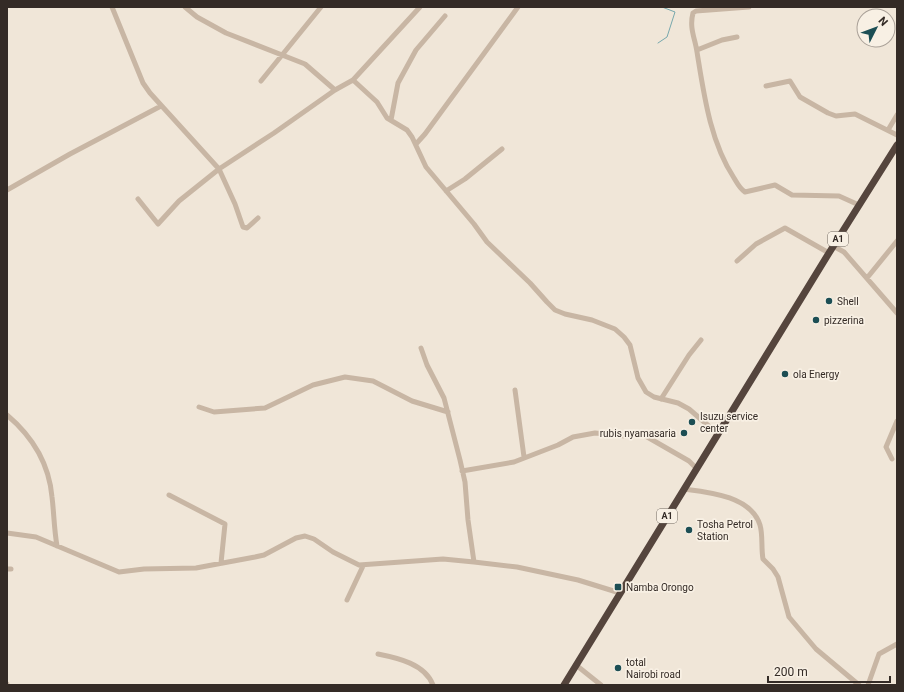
<svg xmlns="http://www.w3.org/2000/svg" width="904" height="692" font-family="Roboto,sans-serif">
  <style>
    .lines { fill: none; stroke-linecap: round; stroke-linejoin: round }
    .stream { stroke: #77a8ad; stroke-width: 1 }
    .minor { stroke: #c8b6a4; stroke-width: 5 }
    .highway { stroke: #55453d; stroke-width: 7 }
    .poi-dot { fill: #1c4e54; stroke: #f8f0e4; stroke-width: 1.5 }
    .labels { text-anchor: middle; dominant-baseline: central; stroke-width: 3.5; stroke-linejoin: round; paint-order: stroke }
    .shield { fill: #f8f0e4; stroke: #6f665f; stroke-width: 1 }
    .shield-label { font-size: 9px; font-weight: bold; fill: #342b26 }
    .poi-label { font-size: 10px; fill: #342b26; stroke: #f8f0e4; text-anchor: start }
  </style>
  <rect width="100%" height="100%" fill="#f0e6d8"/>
  <g class="lines">
    <path class="stream" d="M658,43L667,37L675,12L662,7"/>
    <path class="minor" d="M112,7L143,83L150,93L219,169L235,204L243,227L247,228L258,218
      M185,7L197,17L226,33L305,64L335,90
      M749,7L696,11L693,13C689,28 695,38 697,52C704,95 710,141 734,178C737,183 740,189 745,192L775,185L792,195L839,196L859,205
      M697,50L722,40L737,37
      M353,80L377,102L387,118L407,130L412,137L426,167L474,224L487,242L530,283L547,302L555,310L565,314L592,320L615,329L624,337L630,345L638,378L646,392L654,397L678,403L689,409L718,434
      M261,81L321,7
      M766,86L790,81L800,97L828,113L836,116L855,114L897,135
      M391,120L398,83L416,50L445,16
      M888,130L897,115
      M416,144L425,134L518,7
      M7,190L70,154L161,106
      M446,191L465,179L502,149
      M138,199L158,224L179,201L219,169L274,133L335,90L353,80L420,7
      M833,246L844,252L897,313
      M737,261L756,244L785,228L829,253
      M867,278L897,241
      M421,348L427,365L444,398L460,460L465,482L468,520L474,562
      M515,390L524,457
      M661,399L689,355L701,340
      M199,407L214,412L265,408L313,385L345,377L373,381L412,401L448,412
      M7,415C33,437 49,463 52,497C54,513 54,529 57,546
      M892,459L886,447L897,421
      M462,471L514,462L558,445L573,437L595,433L625,436L642,434L689,461L697,469
      M684,489C708,492 751,496 760,525C763,535 761,548 763,559L773,569L778,577L789,617L816,649L859,685
      M169,495L225,524L221,563
      M7,533L36,537L119,572L144,569L196,568L255,557L264,555L296,538L305,536L314,539L333,552L359,565L443,559L474,562L517,567L578,580L620,593
      M7,569H11
      M347,600L363,566
      M378,654C398,658 425,664 433,685
      M576,665L601,685
      M7,684V685
      M868,685L879,654L897,644"/>
    <path class="highway" d="M564,685L829,253L897,145"/>
  </g>
  <g class="poi-dot">
    <circle cx="829" cy="301" r="4"/>
    <circle cx="816" cy="320" r="4"/>
    <circle cx="785" cy="374" r="4"/>
    <circle cx="692" cy="422" r="4"/>
    <circle cx="684" cy="433" r="4"/>
    <circle cx="689" cy="530" r="4"/>
    <rect x="614" y="583" width="8" height="8" rx="2"/>
    <circle cx="618" cy="668" r="4"/>
  </g>
  <g class="labels">
    <g class="shield">
      <rect x="828" y="232" width="20" height="14" rx="3"/>
      <rect x="657" y="509" width="20" height="14" rx="3"/>
    </g>
    <g class="shield-label">
      <text x="838" y="239">A1</text>
      <text x="667" y="516">A1</text>
    </g>
    <g class="poi-label">
      <text x="837" y="301">Shell</text>
      <text x="824" y="320">pizzerina</text>
      <text x="793" y="374">ola Energy</text>
      <text x="700" y="416">Isuzu service<tspan x="700" dy="12">center</tspan></text>
      <text x="676" y="433" text-anchor="end">rubis nyamasaria</text>
      <text x="697" y="524">Tosha Petrol<tspan x="697" dy="12">Station</tspan></text>
      <text x="626" y="587">Namba Orongo</text>
      <text x="626" y="662">total<tspan x="626" dy="12">Nairobi road</tspan></text>
    </g>
  </g>
  <rect width="904" height="692" fill="none" stroke="#342b26" stroke-width="16"/>
  <g transform="translate(876 28) rotate(48)"><circle r="19" fill="#f8f0e4" stroke="#aaa198"/>
  <path d="M0-3L7 15L0 10L-7 15Z" fill="#1c4e54"/>
  <text y="-6" font-size="11" font-weight="bold" text-anchor="middle" fill="#342b26">N</text>
  </g>
  <path d="M768 676v6h122v-6" fill="none" stroke="#342b26" stroke-width="2"/>
  <text x="774" y="676" font-size="12" fill="#342b26" stroke="#f8f0e4" stroke-width="3" paint-order="stroke">200 m</text>
</svg>
